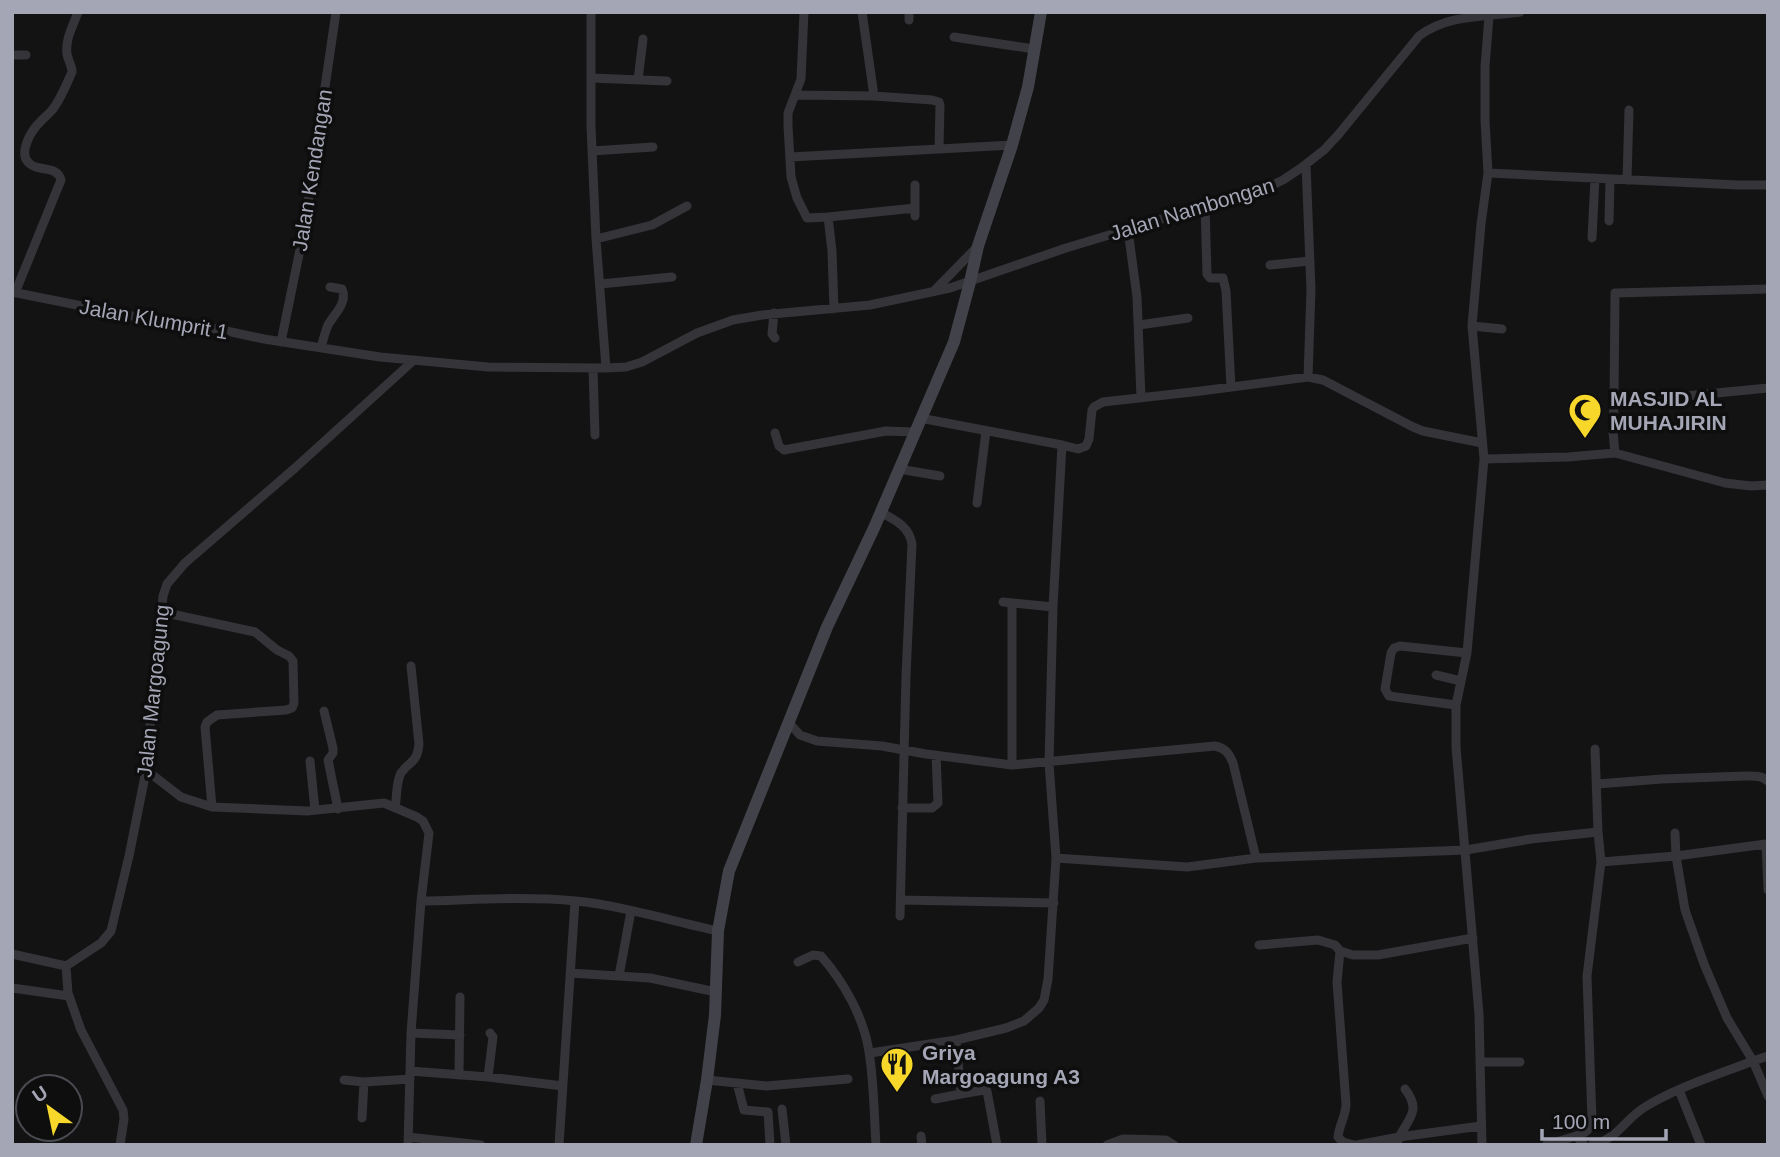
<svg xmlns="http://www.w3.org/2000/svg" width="1780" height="1157" font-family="Helvetica,sans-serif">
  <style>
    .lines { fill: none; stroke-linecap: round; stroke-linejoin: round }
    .street { stroke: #343439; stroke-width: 9 }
    .secondary { stroke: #42424a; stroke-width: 12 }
    .labels { text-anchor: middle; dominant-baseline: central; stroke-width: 7; stroke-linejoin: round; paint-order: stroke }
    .street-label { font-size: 21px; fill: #a4a6b5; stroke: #0e0e0f }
    .poi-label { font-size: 21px; font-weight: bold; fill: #a4a6b5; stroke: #0e0e0f; text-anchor: start }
  </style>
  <rect width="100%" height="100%" fill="#131314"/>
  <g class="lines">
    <path class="street" d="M591,12V127L596,239L606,368
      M804,12L801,79L788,113V126L791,177L797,198L807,218L828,217L832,251L834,309
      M862,12L874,96
      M909,20V12
      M954,37L1034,49
      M12,55H26
      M591,78L667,81
      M638,80L643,39
      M795,95L874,96L932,100L939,102L940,105L939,149L1012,145
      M592,151L653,147
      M790,157L939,149
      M1306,164L1311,290L1308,377
      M1488,173L1738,185H1768
      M1627,180L1629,110
      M1205,206L1207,274L1210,278H1223L1226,291L1231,387
      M915,216V185
      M828,217L915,208
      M1609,221L1610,179
      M1128,230L1137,297L1141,398
      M1592,238L1595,178
      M596,239L652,225L687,206
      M1270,265L1310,261
      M600,284L672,277
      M934,291L977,247
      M12,292L132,316L222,330L264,339L380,357L488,367L606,368L626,367L642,362L697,333L733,320L762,315L870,305L950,288L1066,248L1205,206L1256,193L1283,180L1301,168L1324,150L1338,135L1419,36C1448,14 1485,17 1520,12
      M15,293L61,180C57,165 40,172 30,164C17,154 31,131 40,122C45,116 51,113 55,106C62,96 67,83 72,72C72,65 68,61 67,54C65,39 73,26 78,12
      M774,313L772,334L775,338
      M1139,325L1188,318
      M1472,326L1502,329
      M281,342L304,230L336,12
      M321,348C323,340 325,332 328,325C334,314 348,303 342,289L330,287
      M593,368L595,435
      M1614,403L1615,293L1768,289
      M775,433L779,446L784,450L886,431L914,432
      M1062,445L1078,449L1086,446L1089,439L1092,410L1094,407L1103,402L1201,391L1308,377L1323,380L1413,427L1423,431L1482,443
      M1615,453L1613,432L1614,403L1768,388
      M1484,459L1568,457L1615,453L1725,483L1751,486L1768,485
      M899,469L940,476
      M977,503L986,431
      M880,512C895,520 909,526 912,544L906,676L900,916
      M1003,602L1053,607
      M1012,603V765
      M162,612L255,632L277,650L289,656L293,661L294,703L292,708L286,710L217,715L207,722L205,727L212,807
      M1436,675L1461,681
      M1456,705L1389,696L1385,689L1391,653L1394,648L1400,646L1467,653
      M324,711L333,748V753L328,760L338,809
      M789,723L800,735L817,741L882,746L926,754L1012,765L1215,746C1225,748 1229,753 1233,763L1256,858L1466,850L1531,839L1598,832
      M310,761L315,810
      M146,770L181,797L212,807L307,811L384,803L417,817L423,821L429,833L421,901L411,1033L408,1145
      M1597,784L1662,779L1745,776C1754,776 1761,775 1768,781
      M395,808C397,798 396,781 401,773C410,760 417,764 419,744L411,666
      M902,808H932L938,803L936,755
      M1056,858L1187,867L1256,858
      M1601,862L1676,856L1675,833
      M901,900L1054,903
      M421,901C472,900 525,896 576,901C624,906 671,921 718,931
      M1259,945L1318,940L1335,945L1340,951
      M12,954L66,966L101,943L111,931L129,856L145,776L163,596L167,584L185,563L295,468L414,360
      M798,962L813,955L821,956C844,982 864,1018 869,1052C874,1082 874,1114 876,1145
      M66,966L68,993L81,1030L123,1110L124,1119L120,1145
      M570,973L650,978L716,992
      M619,976L631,911
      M12,988L69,996
      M411,1033L460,1035
      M956,1040L961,1094L984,1090L987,1091L997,1145
      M870,1053L956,1040L1006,1028L1024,1021L1039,1008L1044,1000L1048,979L1056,858L1049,763L1053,607L1062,445L920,418
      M1768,1056L1753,1061L1768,1096
      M1480,1062H1520
      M410,1071L488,1077L563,1086
      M459,1075L460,997
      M488,1077L493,1037L490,1033
      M344,1080L364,1082L410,1079
      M707,1080L766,1086L848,1079
      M737,1083L744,1110L768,1112L770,1145
      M1405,1089C1421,1110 1410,1117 1399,1137L1481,1126
      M1679,1090L1701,1145
      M935,1099L961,1094
      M1040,1101L1042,1145
      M782,1109L786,1145
      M362,1118L364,1082
      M921,1136L922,1145
      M1576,1136C1585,1133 1591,1130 1592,1120L1587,976L1601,862L1598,832L1595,749
      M408,1137L481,1145
      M559,1145L575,901
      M1107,1145L1123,1139L1166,1140L1174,1145
      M1354,1145L1343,1142L1338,1137C1339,1125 1346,1116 1346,1104L1337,982L1340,951L1353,955H1378L1473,938
      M1357,1145L1399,1137L1397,1145
      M1482,1145L1479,1014L1456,747V705L1467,653L1484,459L1472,326L1481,224L1488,173L1485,120V67L1489,16
      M1546,1145L1576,1136L1584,1145
      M1592,1145C1618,1139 1625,1119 1645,1107C1678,1087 1717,1075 1753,1061L1727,1018L1704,964L1685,910L1676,856L1766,844L1768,890"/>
    <path class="secondary" d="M696,1145L707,1080L715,1015L718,931L729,871L827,627L874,528L954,342L970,282L978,246L1012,145L1028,87L1041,12"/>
  </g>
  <defs>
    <symbol id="mosque-pin" viewBox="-11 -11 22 30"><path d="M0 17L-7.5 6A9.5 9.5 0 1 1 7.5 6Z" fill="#f6d72a" stroke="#0e0e0f"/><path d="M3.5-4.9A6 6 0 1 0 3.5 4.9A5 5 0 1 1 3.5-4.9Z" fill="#111"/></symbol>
    <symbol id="restaurant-pin" viewBox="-11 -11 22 30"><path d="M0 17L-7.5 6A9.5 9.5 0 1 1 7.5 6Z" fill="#f6d72a" stroke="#0e0e0f"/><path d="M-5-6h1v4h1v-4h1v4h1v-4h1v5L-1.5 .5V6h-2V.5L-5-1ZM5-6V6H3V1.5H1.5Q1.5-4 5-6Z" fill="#111"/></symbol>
  </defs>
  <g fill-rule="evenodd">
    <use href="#mosque-pin" x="1566" y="391" width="38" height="52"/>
    <use href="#restaurant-pin" x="878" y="1045" width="38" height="52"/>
  </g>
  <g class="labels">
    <g class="street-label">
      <text transform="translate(312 170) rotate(-81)">Jalan Kendangan</text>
      <text transform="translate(1192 209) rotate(-17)">Jalan Nambongan</text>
      <text transform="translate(154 319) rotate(10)">Jalan Klumprit 1</text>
      <text transform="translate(153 691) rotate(-84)">Jalan Margoagung</text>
    </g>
    <g class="poi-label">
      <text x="1610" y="398">MASJID AL<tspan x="1610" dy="24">MUHAJIRIN</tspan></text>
      <text x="922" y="1052">Griya<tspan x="922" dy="24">Margoagung A3</tspan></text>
    </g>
  </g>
  <rect width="1780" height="1157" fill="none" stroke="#a4a6b5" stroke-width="28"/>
  <g transform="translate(49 1108) rotate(327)"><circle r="33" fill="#0e0e0f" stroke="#4a4b51" stroke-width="2"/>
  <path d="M0-5L12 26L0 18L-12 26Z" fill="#f6d72a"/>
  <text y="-10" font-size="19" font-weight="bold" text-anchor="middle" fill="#a4a6b5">U</text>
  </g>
  <path d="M1542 1129v10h124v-10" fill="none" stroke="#a4a6b5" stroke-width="3.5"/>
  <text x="1552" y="1129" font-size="21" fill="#a4a6b5" stroke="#0e0e0f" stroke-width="5" paint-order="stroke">100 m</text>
</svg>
